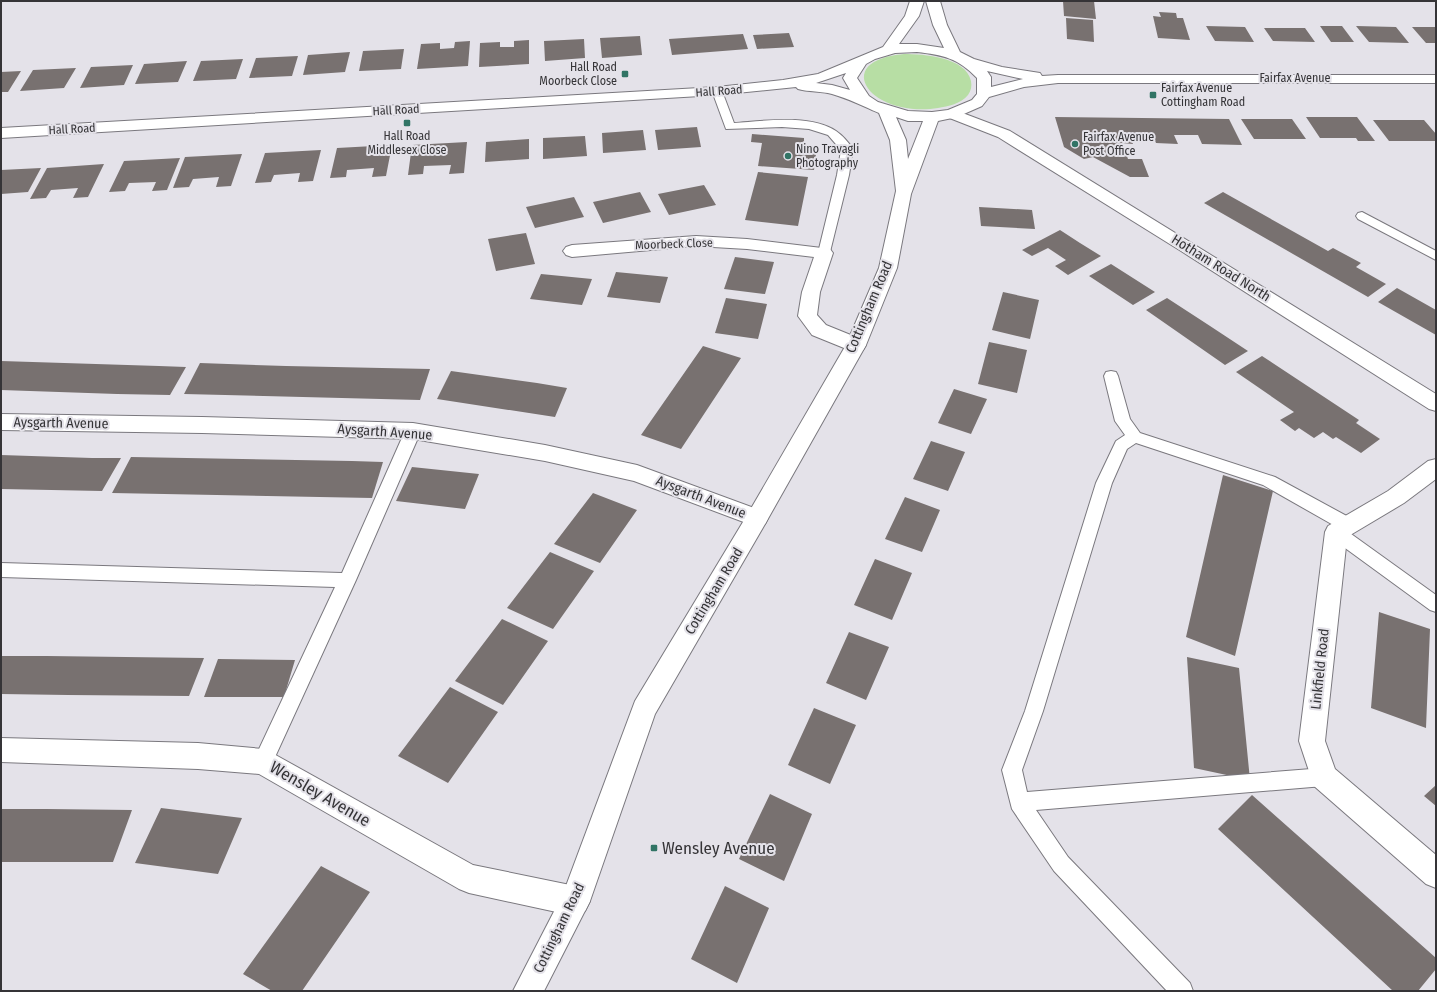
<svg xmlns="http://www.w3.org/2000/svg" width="1437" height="992" font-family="'Fira Sans Condensed',sans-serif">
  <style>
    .green { fill: #b7dea4 }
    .building { fill: #787170 }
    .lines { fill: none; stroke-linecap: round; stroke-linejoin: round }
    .lane-casing { stroke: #7a787e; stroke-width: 2 }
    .street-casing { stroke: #7a787e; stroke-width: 2 }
    .secondary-casing { stroke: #7a787e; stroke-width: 2 }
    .lane { fill: #fff; fill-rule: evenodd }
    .street { fill: #fff; fill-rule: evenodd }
    .secondary { fill: #fff; fill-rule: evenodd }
    .poi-dot { fill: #317465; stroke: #e4e2e9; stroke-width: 1.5 }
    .labels { text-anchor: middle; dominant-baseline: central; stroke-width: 4; stroke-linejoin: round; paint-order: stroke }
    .far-poi-label { font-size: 12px; fill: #353437; stroke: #e4e2e9; text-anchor: start }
    .far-street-label { font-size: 12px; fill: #353437; stroke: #e4e2e9 }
    .street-label { font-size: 14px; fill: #353437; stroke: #e4e2e9 }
    .near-street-label { font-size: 17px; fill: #353437; stroke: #e4e2e9 }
    .near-poi-label { font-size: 17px; fill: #353437; stroke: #e4e2e9; text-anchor: start }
  </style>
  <rect width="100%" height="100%" fill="#e4e2e9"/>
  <path class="green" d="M904,54C923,54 966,57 971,81C972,86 971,91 968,95C961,104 948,106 938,108C920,111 898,109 882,100C863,90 855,70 878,60C887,56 895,55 904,54Z"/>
  <path class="building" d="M1063,1H1094L1096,19L1064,16Z
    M1159,12L1176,13L1177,18H1183L1190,40L1158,38L1153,16L1161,17Z
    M1066,18L1093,20L1094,42L1067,39Z
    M1206,26L1245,27L1254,42L1215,41Z
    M1320,26H1342L1354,42H1331Z
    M1356,26L1396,27L1409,43L1369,42Z
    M1412,27H1436V43H1426Z
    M1264,28H1305L1315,42L1273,41Z
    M789,33L794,47L757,49L753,35Z
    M743,34L748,49L672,55L669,39Z
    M640,36L642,55L602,58L600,38Z
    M584,39L585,58L545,61L544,41Z
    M529,40V64L479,67L480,43L500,42V47H514V41Z
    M470,41L468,66L417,69L421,44L440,43V49L454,48L455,42Z
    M404,49L401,69L359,71L363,51Z
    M350,52L345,72L303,75L308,55Z
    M298,56L292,76L249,78L256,58Z
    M243,59L236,79L193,81L201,61Z
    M187,61L178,82L135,84L144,64Z
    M133,65L124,85L80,88L91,67Z
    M76,68L64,88L20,91L33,70Z
    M21,71L8,92H1V72Z
    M1055,117L1229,119L1242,145L1202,144L1198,135H1174L1178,144L1156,143L1153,135H1129L1133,144L1122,143L1128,159H1142L1149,177H1130L1093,157L1084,159L1064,147Z
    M1306,117H1357L1375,141H1358L1356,138H1320Z
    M1241,119H1292L1306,139H1254Z
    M1373,120H1424L1436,134V141H1389Z
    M697,127L701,147L658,150L655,130Z
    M643,130L646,150L603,153L602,133Z
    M752,134L804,138V145L817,146L814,170L758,166L762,143L751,142Z
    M585,136L587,156L543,159V138Z
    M529,139V159L485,162L486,142Z
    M467,142L464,173L449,174L451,165L424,166L423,174L408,175L412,145Z
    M392,145L386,176L372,177L374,168L347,170L346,177L330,178L337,148Z
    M321,150L313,181L298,182L300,173L274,175L271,182L255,183L265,153Z
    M242,154L231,186L216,187L219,177L193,179L189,187L173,188L185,157Z
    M180,158L167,190L152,191L156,182L129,183L125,191L109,192L124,161Z
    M104,164L88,197L73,198L78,188L51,190L46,198L30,199L47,168Z
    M41,168L28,192L1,194V170Z
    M758,172L808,177L798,226L745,220Z
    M704,185L716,205L669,215L658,194Z
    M640,192L651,212L603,223L593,202Z
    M1223,192L1328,251L1333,248L1361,263L1356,267L1386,284L1368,297L1204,203Z
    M574,197L584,217L535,228L526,207Z
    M979,207L1032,210L1035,229L981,226Z
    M1060,230L1080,243L1101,256L1068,275L1055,266L1066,260L1048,248L1032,256L1022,250Z
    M526,233L535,264L496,271L488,239Z
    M735,257L774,262L765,294L724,289Z
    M1111,264L1155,292L1133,305L1089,276Z
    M616,272L668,277L660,303L607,297Z
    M541,274L592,279L582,305L530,299Z
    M1397,288L1436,310V335L1378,302Z
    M1003,292L1039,300L1030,339L992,330Z
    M726,298L767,304L758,339L715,333Z
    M1167,298L1207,324L1248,351L1225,365L1146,310Z
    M989,342L1027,350L1017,393L978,384Z
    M703,346L741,358L681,449L641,435Z
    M1262,356L1359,420L1356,423L1380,439L1361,453L1336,437L1333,439L1323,432L1314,438L1299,428L1295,431L1280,420L1294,412L1236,372Z
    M1,361L159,366L186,367L170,395L117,394L1,390Z
    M200,363L286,366L430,369L420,400L184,394Z
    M451,371L537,383L567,388L555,417L437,399Z
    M954,389L987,399L971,434L938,423Z
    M931,441L965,452L948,491L913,479Z
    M1,455L92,458H121L102,491L1,489Z
    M131,457L352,461L383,462L372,498L112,493Z
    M412,467L479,474L465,509L396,501Z
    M1223,475L1273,491L1235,656L1186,637Z
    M593,493L637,510L600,563L554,544Z
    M905,497L940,510L922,552L885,539Z
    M550,552L594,571L553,629L507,608Z
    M875,559L912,573L892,620L854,605Z
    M1379,612L1430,629L1426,728L1371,708Z
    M502,619L548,641L503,705L455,681Z
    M849,632L889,647L866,700L826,683Z
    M1,656H47L204,658L189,696L68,695L1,694Z
    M1187,657L1239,668L1250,780L1194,768Z
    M218,659L295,660L284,697H204Z
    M450,687L498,712L448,783L398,756Z
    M814,708L856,725L830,784L788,765Z
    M1436,785V806L1424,796Z
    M770,794L812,814L784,881L739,859Z
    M1252,795L1436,958V969L1418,991H1393L1218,829Z
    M161,808L242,818L218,874L135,863Z
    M1,809H47L132,810L113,862H1Z
    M321,866L370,892L302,991H272L243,974Z
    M725,886L769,908L737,983L691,959Z"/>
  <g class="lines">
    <defs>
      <path id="lane" d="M717,88L722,91L734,123C764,121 810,114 836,131C842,135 849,143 853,149L849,175L829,256H819L818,253L837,175L841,150L828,135L809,129L782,127L726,129L712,91Z
        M1362,212L1436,251V260L1358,219L1356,216L1358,213Z
        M1111,371L1116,372L1118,376L1130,419L1140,433L1275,477L1354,520L1356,525L1354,530L1347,531L1436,595V612L1430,610L1330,537L1328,532L1330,527L1335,526L1263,485L1136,443L1127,449L1112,483L1043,711L1022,770L1027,792L1324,768L1331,770L1334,777L1331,784L1324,786L1036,810L1068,857L1190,983L1193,991H1167L1054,871L1012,809L1002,770L1025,711L1096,483L1116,441L1125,435L1115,421L1104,376L1106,372Z
        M413,425L418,427L421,431L356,580L270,768L263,771L256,768L253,762L335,587L1,577V563L342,573L405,431L408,427Z"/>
      <path id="street" d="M952,109L1010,131L1436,394V411L1429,409L1181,251L998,137L947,117L944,114L947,111Z
        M696,236L747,239L830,249L833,253L820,292L817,315L826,325L863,340L866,345L863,350L856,352L849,350L812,335L798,316L802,292L814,257L747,249L696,246L572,257L566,255L563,251L566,247L572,245Z
        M1,414L202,417L413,423L545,445L637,465L765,512L768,518L765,524L757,527L634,481L545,461L413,439L202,433L1,430Z
        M1436,459V479L1404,503L1347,537L1325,741L1335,769L1436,855V888L1426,884L1314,786L1299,741L1325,532L1328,526L1388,491L1428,461Z
        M1,738L198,743L263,749L272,753L473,865L575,886L585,891L590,901L585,911L575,916L469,893L459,889L259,774L198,769L1,762Z"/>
      <path id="secondary" d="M910,1H924L919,16L899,44H917L944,48L933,25L926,1H940L947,25L960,52L974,59L1002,67L1040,73L1042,76L1058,75H1436V83H1058L1024,87L989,97L982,106L957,117L938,121L911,194L897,268L866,345L765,524L655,714L590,901L544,991H513L563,894L635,701L749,512L846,345L879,268L896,191L890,140L879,113C863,106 849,99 832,94C821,91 809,92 798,89L796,87L717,95L1,138V128L717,87L783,80L818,74L883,47L905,16ZM917,52C943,55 958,58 977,78V94L972,100L948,110L932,112L908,111L878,102L869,96L857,78L866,64L875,59L895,53ZM987,71L1023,79L991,87V77ZM846,73L843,78L850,90L832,85L816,83ZM896,117L908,121H923L908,159L906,140Z"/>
    </defs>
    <use href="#lane" class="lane-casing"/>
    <use href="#street" class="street-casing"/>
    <use href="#secondary" class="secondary-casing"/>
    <use href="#lane" class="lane"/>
    <use href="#street" class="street"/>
    <use href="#secondary" class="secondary"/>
  </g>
  <g class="poi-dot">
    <rect x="621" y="70" width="8" height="8" rx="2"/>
    <rect x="1149" y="91" width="8" height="8" rx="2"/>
    <rect x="403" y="119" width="8" height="8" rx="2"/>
    <circle cx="1075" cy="144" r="4"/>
    <circle cx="788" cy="156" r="4"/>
    <rect x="650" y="844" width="8" height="8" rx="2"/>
  </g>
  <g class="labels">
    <g class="far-poi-label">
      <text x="617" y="67" text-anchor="end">Hall Road<tspan x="617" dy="14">Moorbeck Close</tspan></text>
      <text x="1161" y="88">Fairfax Avenue<tspan x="1161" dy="14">Cottingham Road</tspan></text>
      <text x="407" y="136" text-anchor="middle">Hall Road<tspan x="407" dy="14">Middlesex Close</tspan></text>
      <text x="1083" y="137">Fairfax Avenue<tspan x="1083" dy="14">Post Office</tspan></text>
      <text x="796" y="149">Nino Travagli<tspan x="796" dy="14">Photography</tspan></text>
    </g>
    <g class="far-street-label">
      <text x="1295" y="78">Fairfax Avenue</text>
      <text transform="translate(719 91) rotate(-4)">Hall Road</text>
      <text transform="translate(396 110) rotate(-3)">Hall Road</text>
      <text transform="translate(72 129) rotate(-3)">Hall Road</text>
      <text transform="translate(674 244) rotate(-2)">Moorbeck Close</text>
    </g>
    <g class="street-label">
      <text transform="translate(1221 268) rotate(32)">Hotham Road North</text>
      <text transform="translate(869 307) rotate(-67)">Cottingham Road</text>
      <text transform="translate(61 423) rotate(1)">Aysgarth Avenue</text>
      <text transform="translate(385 432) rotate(4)">Aysgarth Avenue</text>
      <text transform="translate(701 497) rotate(21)">Aysgarth Avenue</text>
      <text transform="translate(714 591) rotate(-59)">Cottingham Road</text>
      <text transform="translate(1320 669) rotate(-84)">Linkfield Road</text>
      <text transform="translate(559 928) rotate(-64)">Cottingham Road</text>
    </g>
    <g class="near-street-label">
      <text transform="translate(320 794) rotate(30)">Wensley Avenue</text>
    </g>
    <g class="near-poi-label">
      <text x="662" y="848">Wensley Avenue</text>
    </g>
  </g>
  <rect width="1437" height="992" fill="none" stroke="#353437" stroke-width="4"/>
</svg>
